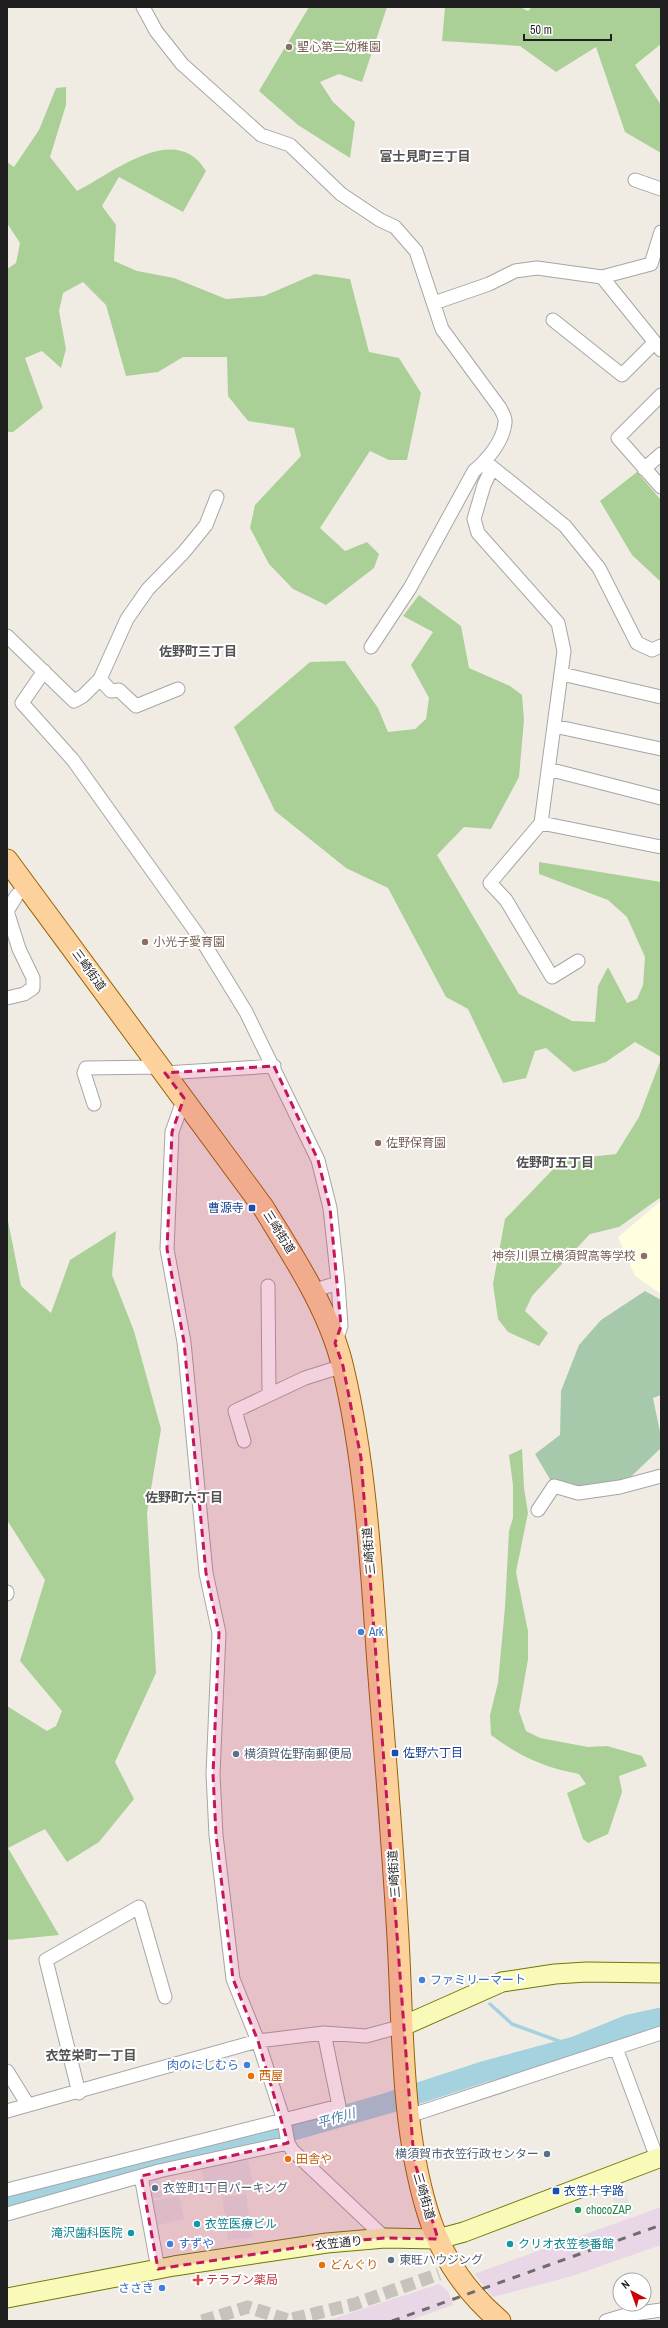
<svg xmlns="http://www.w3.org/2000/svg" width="668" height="2328" font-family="'Archivo Narrow','Noto Sans JP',sans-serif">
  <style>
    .industrial { fill: #e9d6e6 }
    .education { fill: #fffede }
    .forest { fill: #aad098 }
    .cemetery { fill: #a5c9aa }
    .parking { fill: #e3e3e3 }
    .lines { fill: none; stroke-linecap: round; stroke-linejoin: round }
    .stream { stroke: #a4d2de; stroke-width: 3.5 }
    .river { stroke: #a4d2de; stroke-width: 21 }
    .street-tunnel { stroke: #c6c3bd; stroke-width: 13; stroke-dasharray: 13 6; stroke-linecap: butt }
    .street-casing { stroke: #a6a6a6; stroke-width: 15 }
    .secondary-casing { stroke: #6e7803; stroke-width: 21 }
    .primary-casing { stroke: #996300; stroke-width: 23 }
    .street { stroke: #fff; stroke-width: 13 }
    .secondary { stroke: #f9fab8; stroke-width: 19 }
    .primary { stroke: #fdd19c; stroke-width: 21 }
    .rail { stroke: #6d6d6d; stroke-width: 3; stroke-dasharray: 8 8; stroke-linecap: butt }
    .marked { fill: #c2185b; fill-opacity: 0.2; stroke: #c2185b; stroke-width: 3; stroke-dasharray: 8 5; stroke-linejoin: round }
    .education-dot { fill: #8d6e63; stroke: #fff; stroke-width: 1.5 }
    .transit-dot { fill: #1a4fb4; stroke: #fff; stroke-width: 1.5 }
    .shop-dot { fill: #3f7fe0; stroke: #fff; stroke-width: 1.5 }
    .service-dot { fill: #5c6f8a; stroke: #fff; stroke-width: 1.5 }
    .food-dot { fill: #e8710a; stroke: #fff; stroke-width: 1.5 }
    .leisure-dot { fill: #2e9e5b; stroke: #fff; stroke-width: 1.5 }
    .culture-dot { fill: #0f9aa8; stroke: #fff; stroke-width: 1.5 }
    .health-dot { fill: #e0444e; stroke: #fff; stroke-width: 1.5 }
    .labels { text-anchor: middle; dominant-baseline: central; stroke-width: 4; stroke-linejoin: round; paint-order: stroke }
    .education-label { font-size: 12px; fill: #785e54; stroke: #fff; text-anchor: start }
    .street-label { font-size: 12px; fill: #1f1f1f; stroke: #fff }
    .transit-label { font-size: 12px; fill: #164399; stroke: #fff; text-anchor: start }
    .shop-label { font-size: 12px; fill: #366cbe; stroke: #fff; text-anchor: start }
    .service-label { font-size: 12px; fill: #4e5e75; stroke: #fff; text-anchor: start }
    .food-label { font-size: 12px; fill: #c56008; stroke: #fff; text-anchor: start }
    .leisure-label { font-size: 12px; fill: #27864d; stroke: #fff; text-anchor: start }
    .culture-label { font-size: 12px; fill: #0d838f; stroke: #fff; text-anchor: start }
    .health-label { font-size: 12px; fill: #be3a42; stroke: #fff; text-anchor: start }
    .neighbourhood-label { font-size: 13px; font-weight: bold; fill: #525252; stroke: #fff }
    .water-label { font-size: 13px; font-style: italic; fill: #467aa8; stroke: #fff }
  </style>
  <rect width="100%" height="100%" fill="#f0ece4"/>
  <path class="industrial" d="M661,2207V2245L572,2276L493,2297L474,2274Z
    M439,2284L448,2291L453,2305L408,2321H326Z"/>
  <path class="education" d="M661,1201V1294L635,1276L618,1237Z"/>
  <path class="forest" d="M309,7H387L362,82L339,74L320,82L333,102L355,122L350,158L298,125L259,91Z
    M445,7H520L528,11L532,7H661V44L635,65L661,105V153L625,132L596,47L556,72L520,46L442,41Z
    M66,87V105L50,157L77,191C112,173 176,120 206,171L183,212L119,177L102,206L116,225L114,261L137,271L174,278L226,299L264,296L315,274L350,279L369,352L399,358L421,393L407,460H389L370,451L320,528L345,551L367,542L379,554L374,568L326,605L293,589L269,564L250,528L255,505L301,456L294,428L248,421L228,396L227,357H183L158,372L126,376L106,305L83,282L63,293L59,311L66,349L61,368L42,351L25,358L43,408L13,432H7V269L16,263L20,243L7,223V162L14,167L39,130L56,88Z
    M637,472L661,500V582L632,555L600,501Z
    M419,595L461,626L469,668L510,686L522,695L524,720L519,777L491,829L464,827L437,855L519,994L572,1021L595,1022L598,986L608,967L627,1003L637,999L643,985L645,957L627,917L608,900L539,874V862L661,882V1057L635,1042L606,1062L574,1072L546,1048L535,1051L526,1078L503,1083L468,1009L446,997L388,888L346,868L275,811L234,727L310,662L345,661L378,708L388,732L415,729L426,719L429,698L411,665L433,632L403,616Z
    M661,1059V1197L619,1227L590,1234L532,1296L525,1311L548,1333L539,1346L508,1332L498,1319L493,1284L505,1219L562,1160L616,1154L639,1117Z
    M7,1216L21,1286L51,1313L70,1260L116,1231L112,1275L134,1331L161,1429L147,1513L156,1673L115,1762L134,1799L99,1842L67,1862L45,1829L8,1848L59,1935L9,1940L7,1937V1706L47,1731L56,1726L62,1711L20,1661L45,1580L7,1520Z
    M522,1449L524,1488L528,1513L516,1572L528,1631V1659L519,1711L526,1731L540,1738L588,1747L607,1746L642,1756L647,1766L619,1776L622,1792L608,1834L588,1843L583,1839L567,1793L586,1784L579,1774C543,1767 521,1757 491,1735L490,1715L498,1683L505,1607L509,1531L513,1518V1485L509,1455Z"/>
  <path class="cemetery" d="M645,1291L661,1300V1395L653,1398L661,1437V1448L620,1487L578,1493L554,1486L535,1454L560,1435L561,1391L579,1345L601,1320Z"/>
  <path class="parking" d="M247,2156L254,2187L220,2195L218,2187L206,2189L201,2167Z
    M158,2177L162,2197L151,2199L147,2180Z
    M624,2188L633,2213L620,2217L611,2193Z
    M246,2194L252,2237L228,2240L222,2197Z
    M179,2196L184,2219L158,2225L153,2201Z"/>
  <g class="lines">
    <path class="stream" d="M490,2004L512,2024L575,2047"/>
    <path class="river" d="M7,2201L64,2184L222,2150L385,2104L483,2072L575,2047L629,2025L661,2018"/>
    <path class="street-tunnel" d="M202,2321L248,2307L288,2320L355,2304L439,2274"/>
    <defs>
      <path id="street" d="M143,7L156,31L182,64L261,135L290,145L341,194L380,220L395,227L416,251L442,329L500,408C502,412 506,418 505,423C503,442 487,460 474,471L410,588L371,647
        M635,180L661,189
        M602,277L651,264L661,232
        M434,303L489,284L515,271L537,268L602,277L661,350
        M553,320L622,375L654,343
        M661,395L618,438L661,487
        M487,463L565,526L599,568L637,643L652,650L661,646
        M492,468L484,485L474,519L478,533L558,623L564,651L541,823L490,883L506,900L552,977L578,961
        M644,469L661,454
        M7,636L74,701L83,696L100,679L127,619L148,589L184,552L206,525L217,497
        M44,671L22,703L73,760L203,942L246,1012L318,1160L330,1208L338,1283L312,1291
        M562,674L661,697
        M100,679L111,691L119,690L136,706L178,689
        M554,726L661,749
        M548,769L661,798
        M541,823L661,847
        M7,998L24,994L33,988V978L19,949L7,911L17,895L27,887
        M165,1073L274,1066
        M184,1098L172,1132L167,1249L184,1342L206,1573L219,1633L213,1774L216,1835L233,1979L258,2041L284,2121L288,2143L292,2150L385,2238
        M94,1104L84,1073L86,1068L160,1067
        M268,1286L269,1393
        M335,1343L341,1326L338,1283
        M244,1441L235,1411L305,1378L343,1366
        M538,1510L554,1486L578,1493L620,1487L661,1476
        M7,1592V1594
        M616,2048L657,2158
        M7,2071L28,2105
        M79,2093L46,1960L139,1907L165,1997
        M7,2111L258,2041L324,2033L366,2036L403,2026
        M409,2116L661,2033
        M141,2176L158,2269
        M7,2190L339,2106L324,2033
        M7,2214L159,2171L288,2143
        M606,2321L626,2315L661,2310"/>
      <path id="secondary" d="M403,2026L502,1982L555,1974L587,1972L661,1973
        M7,2298L174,2266L327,2243L385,2238L438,2239L464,2232L661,2157"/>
      <path id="primary" d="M7,860L263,1207C293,1256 330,1311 343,1368C366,1465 371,1565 378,1664C385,1755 393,1847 398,1938C403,2027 401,2124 427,2210C440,2254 466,2292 500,2321"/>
    </defs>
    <use href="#street" class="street-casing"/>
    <use href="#secondary" class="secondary-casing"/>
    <use href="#primary" class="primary-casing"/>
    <use href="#street" class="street"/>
    <use href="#secondary" class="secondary"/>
    <use href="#primary" class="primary"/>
    <path class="rail" d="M392,2321L661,2225"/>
  </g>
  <path class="marked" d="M274,1066L318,1160L330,1208L341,1326L335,1343L343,1366L361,1458L414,2160L438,2239L385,2238L327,2243L158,2269L141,2176L288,2143L258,2041L233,1979L216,1835L213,1774L219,1633L206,1573L184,1342L167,1249L172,1132L184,1098L165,1073Z"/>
  <g class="education-dot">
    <circle cx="289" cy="47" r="4"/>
    <circle cx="145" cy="942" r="4"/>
    <circle cx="378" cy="1143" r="4"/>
    <circle cx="644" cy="1256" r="4"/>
  </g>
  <g class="transit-dot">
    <rect x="248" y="1204" width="8" height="8" rx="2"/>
    <rect x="391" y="1749" width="8" height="8" rx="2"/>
    <rect x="552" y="2187" width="8" height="8" rx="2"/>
  </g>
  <g class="shop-dot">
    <circle cx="361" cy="1632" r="4"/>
    <circle cx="422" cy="1980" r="4"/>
    <circle cx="247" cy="2065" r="4"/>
    <circle cx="170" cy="2244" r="4"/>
    <circle cx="162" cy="2288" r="4"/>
  </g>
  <g class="service-dot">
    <circle cx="236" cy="1754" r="4"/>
    <circle cx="547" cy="2154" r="4"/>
    <circle cx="155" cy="2188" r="4"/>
    <circle cx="391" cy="2260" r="4"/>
  </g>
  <g class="food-dot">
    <circle cx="251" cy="2076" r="4"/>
    <circle cx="288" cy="2159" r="4"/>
    <circle cx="322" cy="2265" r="4"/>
  </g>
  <circle class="leisure-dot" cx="578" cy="2210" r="4"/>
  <g class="culture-dot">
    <circle cx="197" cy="2224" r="4"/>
    <circle cx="131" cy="2233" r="4"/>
    <circle cx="510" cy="2244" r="4"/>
  </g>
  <path class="health-dot" d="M196 2274h4v4h4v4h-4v4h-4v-4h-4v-4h4z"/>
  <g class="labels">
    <g class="education-label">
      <text x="297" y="47">聖心第二幼稚園</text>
      <text x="153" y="942">小光子愛育園</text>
      <text x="386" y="1143">佐野保育園</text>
      <text x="636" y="1256" text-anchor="end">神奈川県立横須賀高等学校</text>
    </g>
    <g class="street-label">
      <text transform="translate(89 970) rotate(54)">三崎街道</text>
      <text transform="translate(279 1232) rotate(58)">三崎街道</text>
      <text transform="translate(369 1551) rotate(-95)">三崎街道</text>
      <text transform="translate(394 1874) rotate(-94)">三崎街道</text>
      <text transform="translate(424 2196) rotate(74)">三崎街道</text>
      <text transform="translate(339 2243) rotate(-6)">衣笠通り</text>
    </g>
    <g class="transit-label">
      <text x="244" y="1208" text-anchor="end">曹源寺</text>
      <text x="403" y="1753">佐野六丁目</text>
      <text x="564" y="2191">衣笠十字路</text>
    </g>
    <g class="shop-label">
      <text x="369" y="1632">Ark</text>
      <text x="430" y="1980">ファミリーマート</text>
      <text x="239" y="2065" text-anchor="end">肉のにしむら</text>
      <text x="178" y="2244">すずや</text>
      <text x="154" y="2288" text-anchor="end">ささき</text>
    </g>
    <g class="service-label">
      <text x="244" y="1754">横須賀佐野南郵便局</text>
      <text x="539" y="2154" text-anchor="end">横須賀市衣笠行政センター</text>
      <text x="163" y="2188">衣笠町1丁目パーキング</text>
      <text x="399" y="2260">東旺ハウジング</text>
    </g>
    <g class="food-label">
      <text x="259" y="2076">西屋</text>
      <text x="296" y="2159">田舎や</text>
      <text x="330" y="2265">どんぐり</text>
    </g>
    <g class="leisure-label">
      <text x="586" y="2210">chocoZAP</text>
    </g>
    <g class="culture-label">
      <text x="205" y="2224">衣笠医療ビル</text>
      <text x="123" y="2233" text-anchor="end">滝沢歯科医院</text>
      <text x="518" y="2244">クリオ衣笠参番館</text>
    </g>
    <g class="health-label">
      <text x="206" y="2280">テラブン薬局</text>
    </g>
    <g class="neighbourhood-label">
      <text x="425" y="156">富士見町三丁目</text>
      <text x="198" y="651">佐野町三丁目</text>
      <text x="555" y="1162">佐野町五丁目</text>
      <text x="184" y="1497">佐野町六丁目</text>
      <text x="91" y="2055">衣笠栄町一丁目</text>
    </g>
    <g class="water-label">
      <text transform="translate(336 2118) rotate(-16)">平作川</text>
    </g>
  </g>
  <rect width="668" height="2328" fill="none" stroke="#1f1f1f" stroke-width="16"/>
  <g transform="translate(632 2292) rotate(319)"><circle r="19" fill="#ffffff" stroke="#a5a5a5"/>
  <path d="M0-3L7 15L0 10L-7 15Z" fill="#cd0005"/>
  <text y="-6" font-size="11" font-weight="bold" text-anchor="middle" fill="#1f1f1f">N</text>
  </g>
  <path d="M524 34v6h87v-6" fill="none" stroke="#1f1f1f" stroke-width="2"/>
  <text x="530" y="34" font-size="12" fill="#1f1f1f" stroke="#ffffff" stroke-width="3" paint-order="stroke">50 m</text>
</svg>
